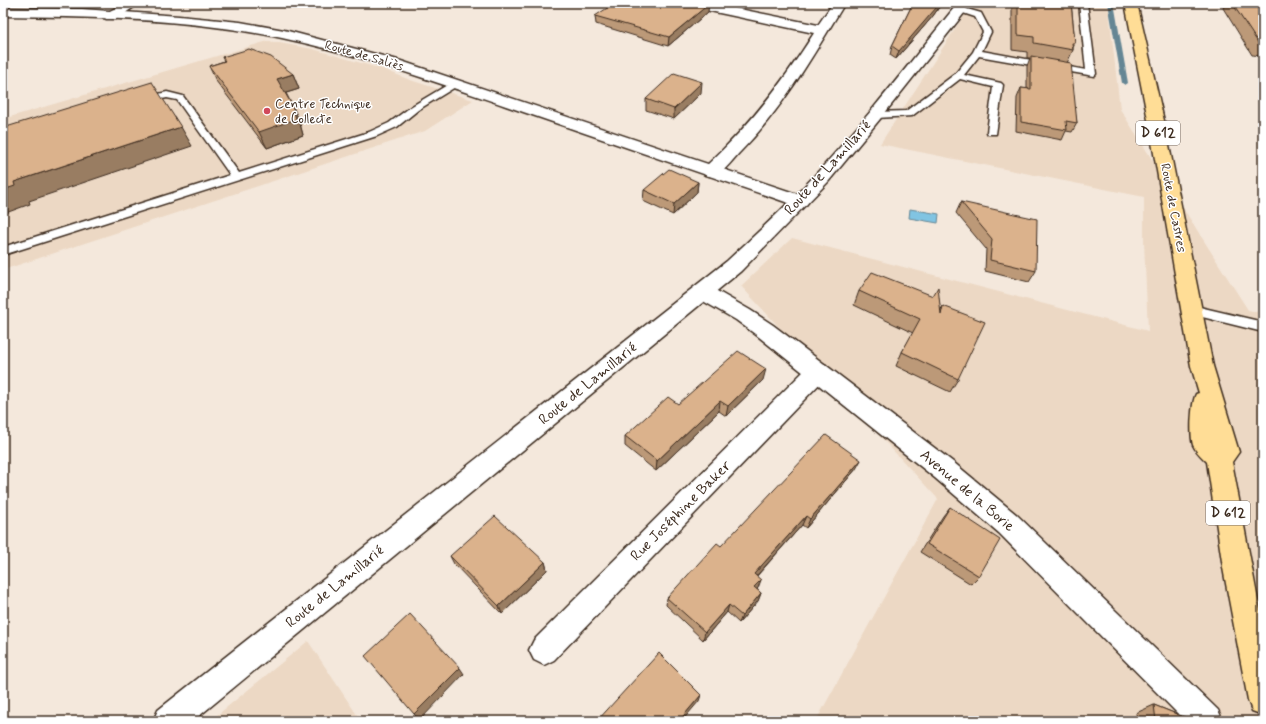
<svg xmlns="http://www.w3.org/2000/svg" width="1266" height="724" font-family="Mynerve,sans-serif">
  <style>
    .built { fill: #ecd8c4 }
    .water { fill: #81c4e2; stroke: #658694 }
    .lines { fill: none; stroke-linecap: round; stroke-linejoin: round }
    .stream { fill: #658694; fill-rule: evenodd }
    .service-casing { stroke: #3b2a1e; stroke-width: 3 }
    .minor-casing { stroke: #3b2a1e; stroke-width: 3 }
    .tertiary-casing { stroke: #3b2a1e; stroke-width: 3 }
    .secondary-casing { stroke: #3b2a1e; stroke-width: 3 }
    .primary-casing { stroke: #3b2a1e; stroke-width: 3 }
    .service { fill: #fff; fill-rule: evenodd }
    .minor { fill: #fff; fill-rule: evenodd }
    .tertiary { fill: #fff; fill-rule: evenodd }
    .secondary { fill: #fff; fill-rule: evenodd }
    .primary { fill: #ffdd96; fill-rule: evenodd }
    .wall { fill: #bc9978; stroke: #3b2a1e }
    .shaded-wall { fill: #997d62; stroke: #3b2a1e }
    .building { fill: #dbb28c; stroke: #3b2a1e }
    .poi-dot { fill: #d1495b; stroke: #fff; stroke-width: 1.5 }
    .labels { text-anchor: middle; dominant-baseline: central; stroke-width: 3; stroke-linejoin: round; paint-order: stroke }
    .far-street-label { font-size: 13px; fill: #3b2a1e; stroke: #fff }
    .far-poi-label { font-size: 13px; fill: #3b2a1e; stroke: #fff; text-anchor: start }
    .shield { fill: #fff; stroke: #766a62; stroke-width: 1 }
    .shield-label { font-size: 14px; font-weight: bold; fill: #3b2a1e }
    .street-label { font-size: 15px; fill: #3b2a1e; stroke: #fff }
  </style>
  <rect width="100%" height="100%" fill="#f4e8dc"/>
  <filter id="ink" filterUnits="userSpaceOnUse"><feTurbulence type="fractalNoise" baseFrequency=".025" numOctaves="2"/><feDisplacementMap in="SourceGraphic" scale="8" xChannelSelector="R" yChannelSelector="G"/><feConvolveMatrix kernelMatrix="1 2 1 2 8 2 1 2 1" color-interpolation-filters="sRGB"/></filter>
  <g filter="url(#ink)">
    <path class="built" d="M972,3H1108L1120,109L1248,310L1263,313V721H816L938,499L741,286L792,238L1148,331L1144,242V197L880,144Z
      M268,41L313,49L385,70L410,80L473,100L425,131L3,270V119Z
      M308,641L361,721H210Z"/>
    <path class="water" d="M910,209L939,214L938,223L909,218Z"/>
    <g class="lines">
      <path class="stream" d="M1108,3H1114L1128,83L1125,85L1122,83Z"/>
      <defs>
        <path id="service" d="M1079,3H1087L1096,74L1094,76L979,56L964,75L1001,83L1003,85L996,134H988L987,132L993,87L960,79L912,116L876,118L871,115L876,112L906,111L955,74L973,52L983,32L975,17L957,11V7H960L981,13L991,32L982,51L1086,70Z
          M454,81L457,82V86L418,110L397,127L377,136L3,255V247L230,175L177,100L167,98L144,103L141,102L139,100L141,98L167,92L183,96L239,173L369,132L389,123L412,106Z
          M1191,305L1263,322V332L1186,313L1184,310L1186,307Z"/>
        <path id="minor" d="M125,3H140L116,19H106L104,16L106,13Z
          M685,3H710L818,25L833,3H845C813,55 784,107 741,151C734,158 726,170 717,175C713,177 709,176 705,175L702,171L705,167C749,126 782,84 814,33L691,7Z
          M818,362L826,365L829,371L826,377L554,660L544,665L534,660L529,650L534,640L810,365Z"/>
        <path id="tertiary" d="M3,8L82,9L179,16L240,22L284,30L398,60L806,197L809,201L806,205L800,207L794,205C698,172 602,139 506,106C432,81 358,54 282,38C192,19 95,17 3,16Z
          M703,285L710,287L750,310L773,325L953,462L1017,515L1218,710L1223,721H1185L999,533L935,478L759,337L736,320L696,297L693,292L696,287Z"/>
        <path id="secondary" d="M956,3H968L965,12L880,119L828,182L741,271L193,721H153L158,710L727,261C757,233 788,205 816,174C865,121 909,64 954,8Z"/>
        <path id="primary" d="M1125,3H1137L1165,125L1213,366L1239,452L1232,462L1263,627V715L1252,711L1248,700L1223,568L1207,462C1202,457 1196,452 1193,445C1190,435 1191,403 1196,394L1199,393L1191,366L1149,125Z"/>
      </defs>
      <use href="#service" class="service-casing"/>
      <use href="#minor" class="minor-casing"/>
      <use href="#tertiary" class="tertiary-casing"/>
      <use href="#secondary" class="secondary-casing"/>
      <use href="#primary" class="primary-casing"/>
      <use href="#service" class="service"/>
      <use href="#minor" class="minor"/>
      <use href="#tertiary" class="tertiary"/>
      <use href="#secondary" class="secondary"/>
      <use href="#primary" class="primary"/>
    </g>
    <path class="wall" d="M913,3H942L933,16L896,59L890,55L892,46Z
      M1012,3H1071L1075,43L1073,48V50L1067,63L1077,123L1072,132L1066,131L1062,140L1016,131L1017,98L1021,88L1027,89V66L1030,58H1027V52L1012,50Z
      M1226,3H1263V56L1252,55L1223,8Z
      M708,12L668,46L596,24L595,16Z
      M222,57L293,74L299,89L286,93L292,105L299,120L303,135L267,148L216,81L209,66L224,61Z
      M701,93L674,119L646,110V99Z
      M698,182L697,192L673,215L643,201L644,190Z
      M961,202L1036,271L1029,282L985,271L986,249L956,213Z
      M859,291L940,311L943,306L958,379L950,392L896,366L902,352L913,333L854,305Z
      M763,380L726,416L719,411L656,471L625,446V436L678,404Z
      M856,469L806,528L802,525L757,576L758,588L757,589L761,593L758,601L739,623L727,612L703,640L666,605L667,598L721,546Z
      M950,507L979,576L971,584L920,552L943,516Z
      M450,556L545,562L547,570L502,614L454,564Z
      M1154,705L1194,721H1137L1136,713Z"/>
    <path class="shaded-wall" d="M939,3H942L933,16L896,59L899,51Z
      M709,4L708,12L668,46L669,37Z
      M293,74L299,89L283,94L277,79Z
      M702,82L701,93L674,119V109Z
      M292,105L299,120L303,135L267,148L259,132Z
      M181,127L192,146L29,201L30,204L3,214V190L14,182Z
      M698,182L697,192L673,215L674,204Z
      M766,369L763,380L726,416L728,406Z
      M720,401L719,411L656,471L657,461Z
      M861,460L856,469L806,528L810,519Z
      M806,516L802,525L751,582L754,574Z
      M545,562L547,570L502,614L499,606Z
      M761,580L758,588L752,595L754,587Z
      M761,593L758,601L739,623L742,616Z
      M729,605L727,612L703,640L705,632Z
      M460,668L464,674L420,720L414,714Z
      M701,695L699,701L682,721H679Z"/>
    <path class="building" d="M615,3H706L709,4L669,37L595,16Z
      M913,3H939L936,8L899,51L892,46Z
      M1018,3H1071L1075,43H1072L1073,50L1034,43V37L1018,35Z
      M1232,3H1263V45L1259,44Z
      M249,49L271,57L293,74L277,79L292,105L296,119L259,132L209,66L225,61L222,57Z
      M1031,56L1071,63L1077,123L1066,121L1067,130L1021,122V88L1031,89Z
      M674,73L702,82L674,109L646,99Z
      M152,82L181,127L14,182L15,186L3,190V128Z
      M669,169L698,182L674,204L644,190Z
      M961,202L1037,219L1036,271L990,260L992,239Z
      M872,272L933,296L938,287L941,315L943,306L985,322L958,379L902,352L920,319L859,291Z
      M738,351L766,369L728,406L720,401L657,461L625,436L668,397L678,404Z
      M826,435L861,460L810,519L806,516L754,574L761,580L754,587L761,593L742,616L729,605L705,632L667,598L717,543L721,546Z
      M950,507L1000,540L979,576L927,544Z
      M495,516L545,562L499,606L450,556Z
      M410,614L460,668L414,714L365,656Z
      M659,653L701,695L679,721H597Z
      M1154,705L1194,721H1156Z"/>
  </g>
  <circle class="poi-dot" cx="267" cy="111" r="4"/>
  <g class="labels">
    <g class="far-street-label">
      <text transform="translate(364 56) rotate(16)">Route de Saliès</text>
      <text transform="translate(1173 208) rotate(79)">Route de Castres</text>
    </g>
    <g class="far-poi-label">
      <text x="275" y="104">Centre Technique<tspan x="275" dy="15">de Collecte</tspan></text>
    </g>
    <g class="shield">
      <rect x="1136" y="121" width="44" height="24" rx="3"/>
      <rect x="1206" y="501" width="44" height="24" rx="3"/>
    </g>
    <g class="shield-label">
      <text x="1158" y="133">D 612</text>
      <text x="1228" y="513">D 612</text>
    </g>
    <g class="street-label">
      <text transform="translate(828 168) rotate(-48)">Route de Lamillarié</text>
      <text transform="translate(588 384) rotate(-39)">Route de Lamillarié</text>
      <text transform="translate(967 491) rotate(40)">Avenue de la Borie</text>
      <text transform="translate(681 511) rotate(-45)">Rue Joséphine Baker</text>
      <text transform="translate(335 587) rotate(-39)">Route de Lamillarié</text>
    </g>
  </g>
  <rect width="1266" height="724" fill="none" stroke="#fff" stroke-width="16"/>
  <rect x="8" y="8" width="1250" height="708" fill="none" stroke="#3b2a1e" stroke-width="1.5" filter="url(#ink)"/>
</svg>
